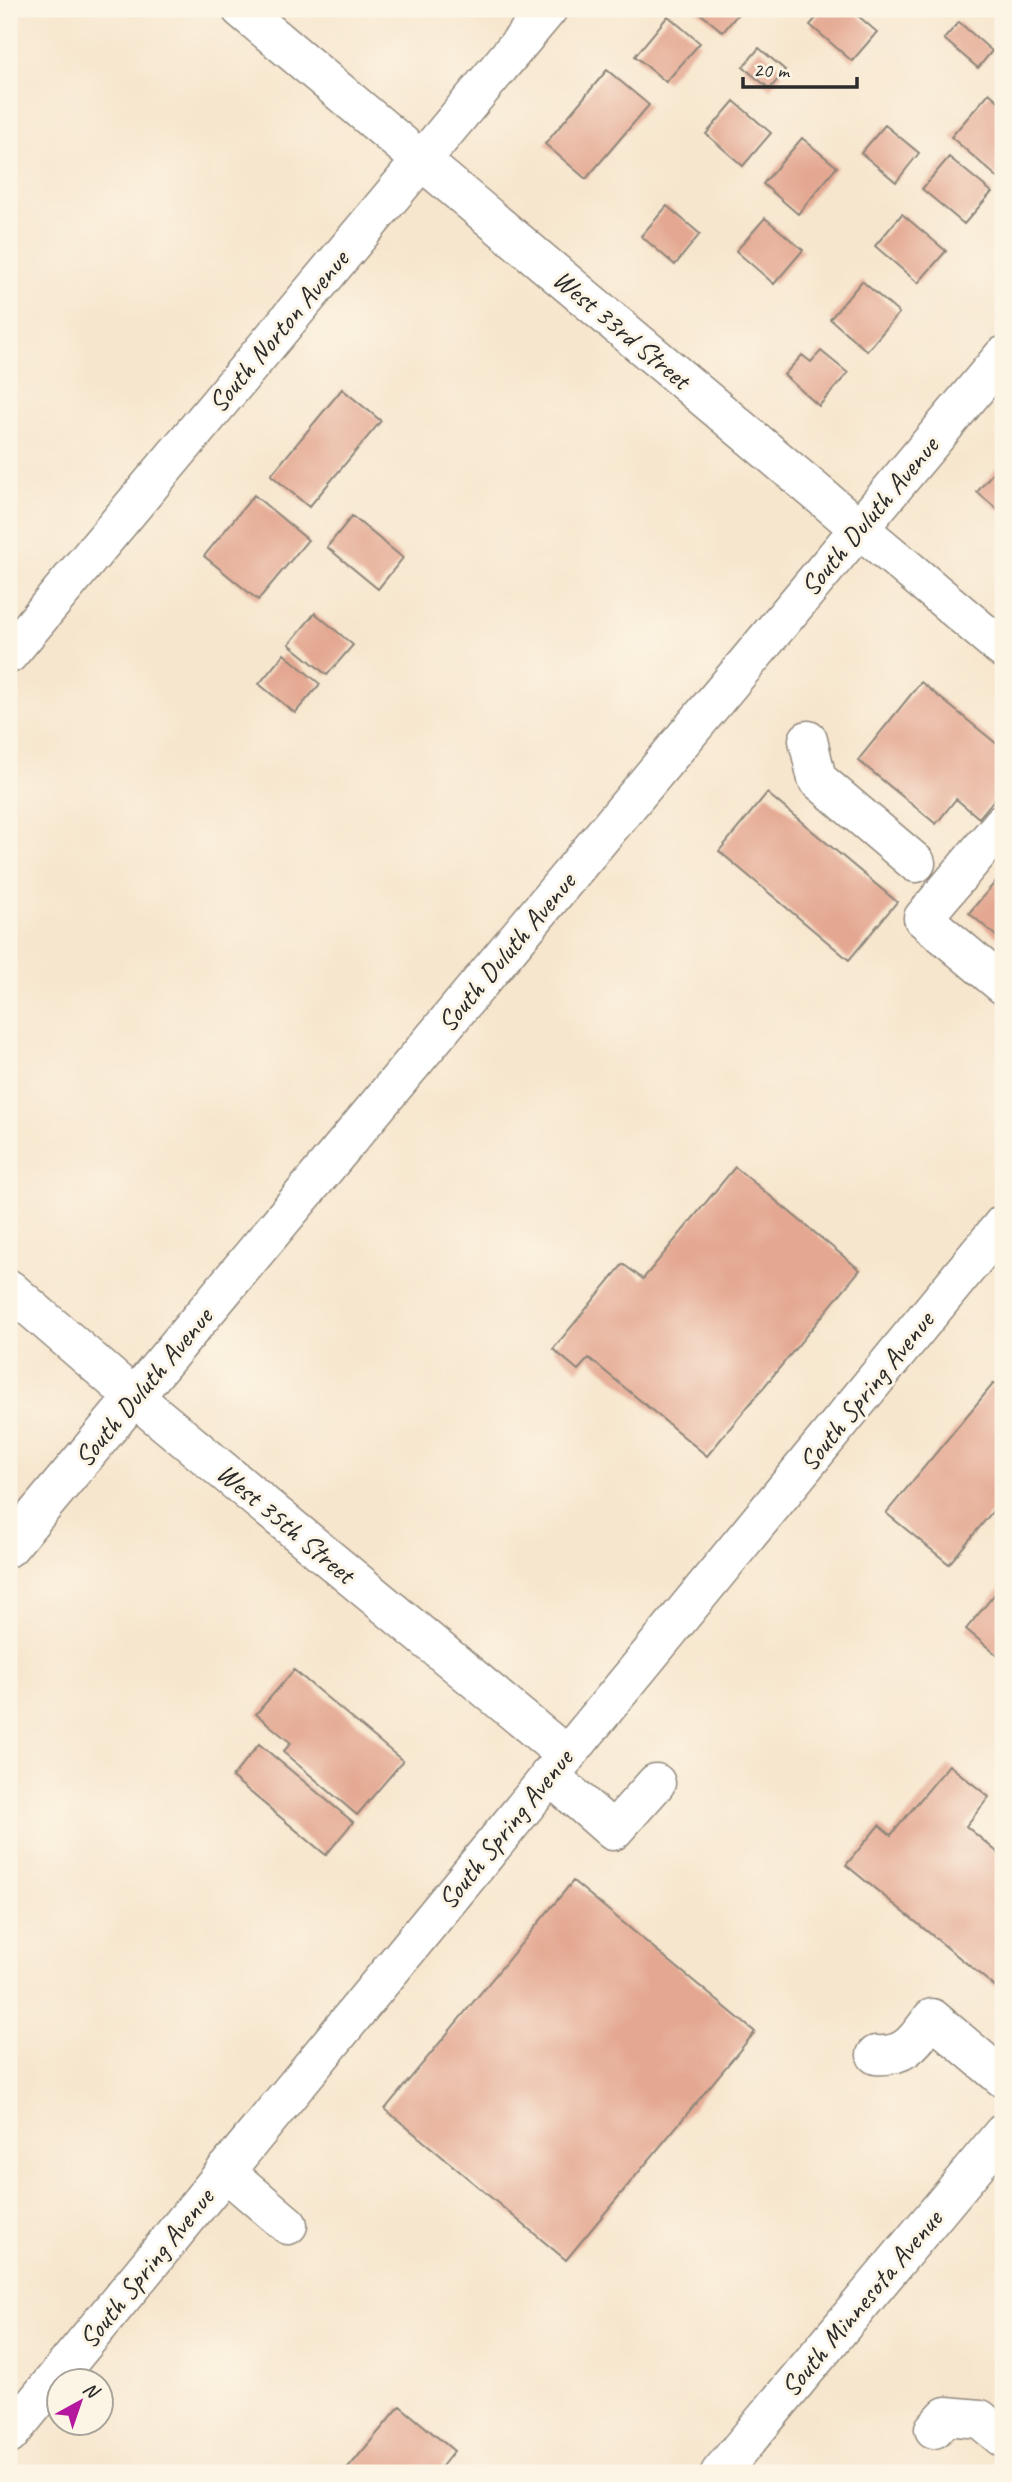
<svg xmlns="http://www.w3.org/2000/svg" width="1012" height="2482" font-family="Caveat,sans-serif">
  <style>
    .building { fill: #e4a892 }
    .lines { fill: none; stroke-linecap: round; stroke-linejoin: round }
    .minor-casing { stroke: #91887c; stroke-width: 41 }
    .major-casing { stroke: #91887c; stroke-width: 41 }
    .minor { stroke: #fff; stroke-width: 38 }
    .major { stroke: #fff; stroke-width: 38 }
    .labels { text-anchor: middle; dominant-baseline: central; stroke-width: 6; stroke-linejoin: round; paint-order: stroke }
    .street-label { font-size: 28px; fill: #2b2b2b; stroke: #fcf5e5 }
  </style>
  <rect width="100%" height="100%" fill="#fcf5e5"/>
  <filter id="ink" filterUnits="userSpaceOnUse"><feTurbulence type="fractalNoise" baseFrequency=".0143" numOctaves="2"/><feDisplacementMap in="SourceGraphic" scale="14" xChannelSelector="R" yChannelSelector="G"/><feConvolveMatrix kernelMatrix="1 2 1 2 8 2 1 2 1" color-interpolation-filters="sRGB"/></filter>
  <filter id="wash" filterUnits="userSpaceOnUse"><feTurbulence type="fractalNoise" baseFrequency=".00686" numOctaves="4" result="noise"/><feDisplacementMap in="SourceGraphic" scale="28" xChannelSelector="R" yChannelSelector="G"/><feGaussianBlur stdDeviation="1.57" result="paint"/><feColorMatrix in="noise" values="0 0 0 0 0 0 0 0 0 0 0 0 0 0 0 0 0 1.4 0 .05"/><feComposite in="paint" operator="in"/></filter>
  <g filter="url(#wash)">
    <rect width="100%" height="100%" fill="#f7e6ce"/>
    <g id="blocks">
      <path class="building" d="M695,9H742L723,32Z
        M824,9H850L877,32L852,61L810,25Z
        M668,16L700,43L666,82L635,56Z
        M959,22L992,51L978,68L944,39Z
        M759,48L785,70L770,89L743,67Z
        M607,70L649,105L586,179L545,144Z
        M989,93L1003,105V182L951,137Z
        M734,101L771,133L743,166L706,134Z
        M885,125L919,153L896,182L861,153Z
        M802,138L837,167L798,214L763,184Z
        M949,157L992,192L964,224L922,189Z
        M667,206L700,234L675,265L641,236Z
        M902,214L946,251L918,283L875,246Z
        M765,218L803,250L774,284L736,251Z
        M862,281L899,313L867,351L830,319Z
        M821,351L848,373L819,406L784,375L802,355L811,362Z
        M342,389L381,421L309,507L271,475Z
        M1003,460V514L977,492Z
        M254,495L308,540L258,600L204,556Z
        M352,516L403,558L378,589L327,547Z
        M315,613L353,645L327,675L289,644Z
        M284,654L320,684L295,713L259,684Z
        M921,682L1003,749V789L979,818L956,799L936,824L858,760Z
        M767,793L897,902L849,960L719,851Z
        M1003,873V942L969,913Z
        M735,1167L860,1270L707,1456L589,1358L578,1370L553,1349L623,1264L643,1279Z
        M994,1383L1003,1391V1499L949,1564L886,1513Z
        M1003,1584V1660L966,1629Z
        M294,1670L403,1761L357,1815L283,1752L291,1743L256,1714Z
        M259,1744L353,1822L326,1855L232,1777Z
        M949,1765L989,1797L966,1826L1003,1857V1983L998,1989L846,1865L879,1825L891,1835Z
        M573,1881L755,2032L566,2260L385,2109Z
        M400,2406L454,2451L439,2470L442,2473H344Z"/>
    </g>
  </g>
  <g filter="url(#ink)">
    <use href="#blocks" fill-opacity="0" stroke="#91887c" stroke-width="2"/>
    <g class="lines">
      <defs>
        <path id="minor" d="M241,9L1003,649
          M9,654L548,9
          M808,740L817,779L916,863
          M1003,823L923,918L1003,985
          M9,1289L134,1397L566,1755
          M9,1547L1003,356
          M549,1775L613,1831L656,1783
          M876,2055C907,2057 915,2040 932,2018L1003,2078
          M225,2171L288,2225
          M934,2429L946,2416L980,2419L1003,2438
          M9,2435L1003,1224"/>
        <path id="major" d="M720,2473L1003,2133"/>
      </defs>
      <use href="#minor" class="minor-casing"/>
      <use href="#major" class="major-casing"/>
      <use href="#minor" class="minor"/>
      <use href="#major" class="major"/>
    </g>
  </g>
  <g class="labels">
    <g class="street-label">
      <text transform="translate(622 329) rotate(40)">West 33rd Street</text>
      <text transform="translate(278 331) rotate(-50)">South Norton Avenue</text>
      <text transform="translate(869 516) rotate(-50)">South Duluth Avenue</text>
      <text transform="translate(506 952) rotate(-50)">South Duluth Avenue</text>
      <text transform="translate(143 1387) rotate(-50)">South Duluth Avenue</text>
      <text transform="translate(866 1391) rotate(-51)">South Spring Avenue</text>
      <text transform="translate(286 1523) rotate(40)">West 35th Street</text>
      <text transform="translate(505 1829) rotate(-51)">South Spring Avenue</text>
      <text transform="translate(146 2268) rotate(-51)">South Spring Avenue</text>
      <text transform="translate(861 2303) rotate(-50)">South Minnesota Avenue</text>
    </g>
  </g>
  <rect width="1012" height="2482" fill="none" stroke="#fcf5e5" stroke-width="35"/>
  <g transform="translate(80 2402) rotate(40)"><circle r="33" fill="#fcf5e5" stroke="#a8a49b" stroke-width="2"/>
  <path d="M0-5L12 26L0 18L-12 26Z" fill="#b5179e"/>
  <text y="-10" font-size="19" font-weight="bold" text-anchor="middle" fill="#2b2b2b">N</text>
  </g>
  <path d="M743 77v10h114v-10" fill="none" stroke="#2b2b2b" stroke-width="3.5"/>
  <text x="753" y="77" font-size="21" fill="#2b2b2b" stroke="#fcf5e5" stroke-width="5" paint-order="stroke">20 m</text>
</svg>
